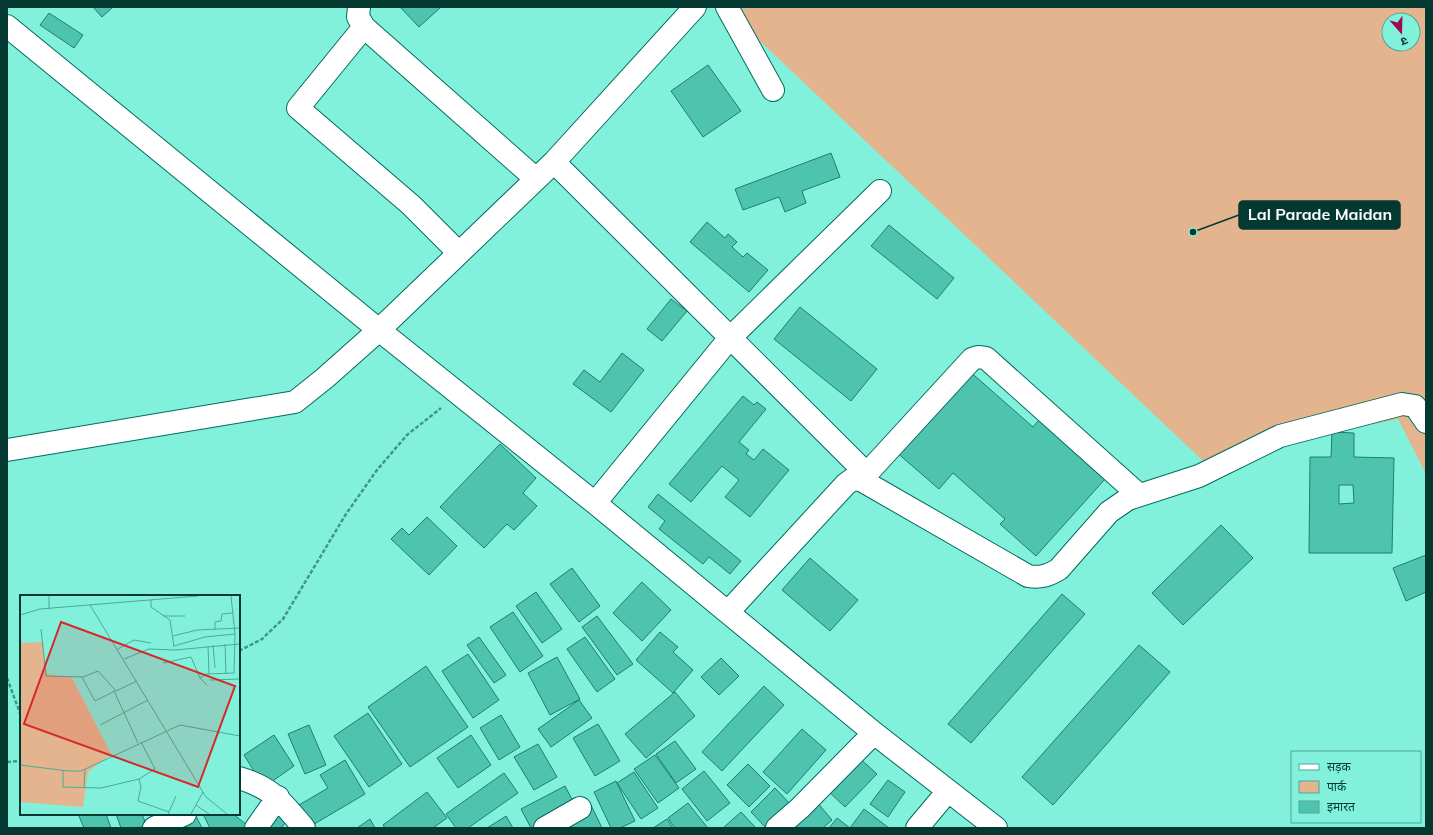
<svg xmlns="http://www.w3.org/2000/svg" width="1433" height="835" font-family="Mulish,'Noto Sans Devanagari',sans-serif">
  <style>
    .green { fill: #e4b48e; fill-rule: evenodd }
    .building { fill: #4ec4af; stroke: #227c6d; fill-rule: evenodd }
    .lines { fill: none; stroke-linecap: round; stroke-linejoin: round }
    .minor-casing { stroke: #006b5c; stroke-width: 24 }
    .path { stroke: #439586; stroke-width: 2.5; stroke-dasharray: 4 2; stroke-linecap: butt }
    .minor { stroke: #fff; stroke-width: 22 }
    .inset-road { fill: none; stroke: #50a798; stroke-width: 1 }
    .view { fill: #d62828; fill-opacity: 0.15; stroke: #d62828; stroke-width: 2 }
    .inset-edge { fill: none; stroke: #043931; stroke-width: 2 }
    .leader { fill: none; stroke: #043931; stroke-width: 1.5 }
    .callout-dot { fill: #043931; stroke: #82f1dc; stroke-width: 1.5 }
    .callout { fill: #043931; stroke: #043931; stroke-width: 1.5 }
    .callout-label { font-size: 16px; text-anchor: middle; font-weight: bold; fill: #fff }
  </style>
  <rect width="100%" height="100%" fill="#82f1dc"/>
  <path class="green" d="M724,7H1426V474L1398,419L1202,460ZM1389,20H1413V44H1389Z"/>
  <path class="building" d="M93,7H113L102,17Z
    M400,7H441L419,27Z
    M49,13L83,35L74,48L40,25Z
    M708,65L741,111L703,137L671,91Z
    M831,153L840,177L802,191L806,203L785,212L779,197L743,210L735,189Z
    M707,222L725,238L728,234L737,242L732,247L743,257L747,253L768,270L749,292L690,242Z
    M889,225L954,278L937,299L871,246Z
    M671,299L687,311L662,341L647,329Z
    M800,307L877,369L851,401L774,339Z
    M622,353L644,370L611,412L573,384L584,370L600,382Z
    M967,369L1033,427L1039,420L1106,478L1036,556L1000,524L1005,519L953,473L939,489L895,451Z
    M743,396L754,405L757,402L766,409L739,442L749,450L746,454L754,460L763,449L789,470L750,517L725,497L739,480L722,466L691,502L669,484Z
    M1332,432L1354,433V457L1394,458L1392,553H1309L1310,457H1331ZM1339,485H1353L1354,503L1339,504Z
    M500,444L536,478L523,493L537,506L514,530L507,524L484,548L440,507Z
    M658,494L741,561L730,574L709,557L703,564L659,529L665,521L648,507Z
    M427,517L457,546L429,575L391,539L402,528L409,535Z
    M1221,525L1253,558L1183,625L1152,593Z
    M1426,555V592L1406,601L1393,568Z
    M810,558L858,600L830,631L782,590Z
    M572,568L600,606L579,622L550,584Z
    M642,582L671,610L642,641L613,613Z
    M536,592L562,629L542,643L516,606Z
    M1062,594L1085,614L971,743L948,724Z
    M513,612L543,656L520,672L490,627Z
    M597,616L633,664L617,675L582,627Z
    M660,632L678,647L673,652L693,670L673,693L636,660Z
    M479,637L506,675L494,683L467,645Z
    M585,637L615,679L597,692L567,649Z
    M1139,645L1170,672L1053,805L1022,777Z
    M468,654L499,700L473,718L442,671Z
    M557,657L580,699L550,715L528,673Z
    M721,658L739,676L719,695L701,677Z
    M426,666L468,727L410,767L368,707Z
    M764,686L784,705L722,771L702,752Z
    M675,692L695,716L646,758L625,734Z
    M579,700L592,718L551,747L538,729Z
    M368,713L402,764L369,787L334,736Z
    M501,715L520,747L499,760L480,728Z
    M598,724L620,761L595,776L573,738Z
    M309,725L326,765L305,774L288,734Z
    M802,729L826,750L787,794L763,772Z
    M274,735L294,766L264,787L244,755Z
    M471,735L491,765L458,788L437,758Z
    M675,741L696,769L676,783L656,754Z
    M538,744L557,777L534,790L514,757Z
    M655,755L679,788L658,803L634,769Z
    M856,755L877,774L845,807L825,788Z
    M345,760L365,794L311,826L299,805L328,788L320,775Z
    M748,764L770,786L749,807L727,785Z
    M704,771L730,803L707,821L682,789Z
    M634,772L658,808L641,819L617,783Z
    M504,773L518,793L468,828H456L446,814Z
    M888,780L905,792L888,817L870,804Z
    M616,781L635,821L620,828H611L594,792Z
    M565,786L576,807L536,828H531L521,809Z
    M775,788L794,808L773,828H766L751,812Z
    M427,792L447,818L433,828H385L383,825Z
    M816,801L832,820L823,828H784Z
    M688,803L707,827L706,828H675L668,818Z
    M280,805L292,815L281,828H260Z
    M591,805L602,828H572L567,818Z
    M864,809L889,828H829L837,818L850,828Z
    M741,812L756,828H723Z
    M83,814H106L111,828H84L79,816Z
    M116,814H142L147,827L121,828Z
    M195,814L202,828H174Z
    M203,814H233L251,828H210Z
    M506,816L513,828H487Z
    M370,819L375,828H357Z
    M667,819L673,828H653Z"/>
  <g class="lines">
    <defs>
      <path id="minor" d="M359,7L358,17L364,27L536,179
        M727,7L773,90
        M7,26L379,330L595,503L874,733L996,828
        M364,27L298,108L411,205L459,253
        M554,162L867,474
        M7,450L295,402L325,378L379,330L554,162L695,7
        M861,480L972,359L978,357L986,358L1139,495
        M595,503L729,339L880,191
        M728,612L846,484L853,479L861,480L1028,576C1040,578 1048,576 1059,569L1109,512L1128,499L1199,476L1280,436L1402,404L1415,406L1426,422
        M239,778C273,788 282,802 304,828
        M154,828L185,814
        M256,828L278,797
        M545,828L580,808
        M777,828L800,808L874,733
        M917,828L948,791"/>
    </defs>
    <use href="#minor" class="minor-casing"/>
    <path class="path" d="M239,651L262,639L283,619L346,514L377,470L407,435L441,408
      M7,678L21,716
      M7,762L21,761"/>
    <use href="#minor" class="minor"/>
  </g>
  <g transform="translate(20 595)">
    <rect width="220" height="220" fill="#82f1dc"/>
    <path d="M0,37L2,48L23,47L27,79L52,83L91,159L68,177L63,212L0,207Z" fill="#e4b48e"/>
    <path class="inset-road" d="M29,1V14M131,5V12L150,25L154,52M70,10L186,202L207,219M0,20L20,14L178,1M143,21H165M21,34L26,81L63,82L78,76L96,96L117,86M195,35V27L201,26L202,19L213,18M153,41L177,35L220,33M205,49L206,79M193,50L195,73M154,51L185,42L215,39M188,51L189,79M98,54L114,45L131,48M104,64L129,54L155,55L220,49M143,68L171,62L180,83L187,90M62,82L75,106L95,96M180,83L186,79L214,78L215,39L211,1M190,85L220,84M94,96L118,148M80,130L128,105M0,170L48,176H61L160,130L220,141M43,176V192L81,193L119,184L135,174L121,147M119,184L121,192L118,206L149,217M64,193L65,174M176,210L189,219M148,219L156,201M171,219L183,197"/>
    <path class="view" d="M41,27L215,91L178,192L4,129Z"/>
    <rect width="220" height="220" class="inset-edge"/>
  </g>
  <path class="leader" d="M1193 232L1239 215"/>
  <circle class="callout-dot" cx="1193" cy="232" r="4"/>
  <rect class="callout" x="1239" y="201" width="161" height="28" rx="4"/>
  <g class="callout-label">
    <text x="1320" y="220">Lal Parade Maidan</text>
  </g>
  <rect width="1433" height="835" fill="none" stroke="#043931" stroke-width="16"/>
  <rect x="1291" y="751" width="130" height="72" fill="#82f1dc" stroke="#50a798"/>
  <rect x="1299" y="764" width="20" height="6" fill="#ffffff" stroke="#50a798"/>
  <text x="1327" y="771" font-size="12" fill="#043931">सड़क</text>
  <rect x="1299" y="781" width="20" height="12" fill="#e4b48e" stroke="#50a798"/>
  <text x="1327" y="791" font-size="12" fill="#043931">पार्क</text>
  <rect x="1299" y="801" width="20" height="12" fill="#4ec4af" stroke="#50a798"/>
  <text x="1327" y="811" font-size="12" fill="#043931">इमारत</text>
  <g transform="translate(1401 32) rotate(160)"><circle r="19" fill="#82f1dc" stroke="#50a798"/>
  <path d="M0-3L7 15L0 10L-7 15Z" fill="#9d0954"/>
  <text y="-6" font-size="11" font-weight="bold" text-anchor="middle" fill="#043931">उ</text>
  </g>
</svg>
